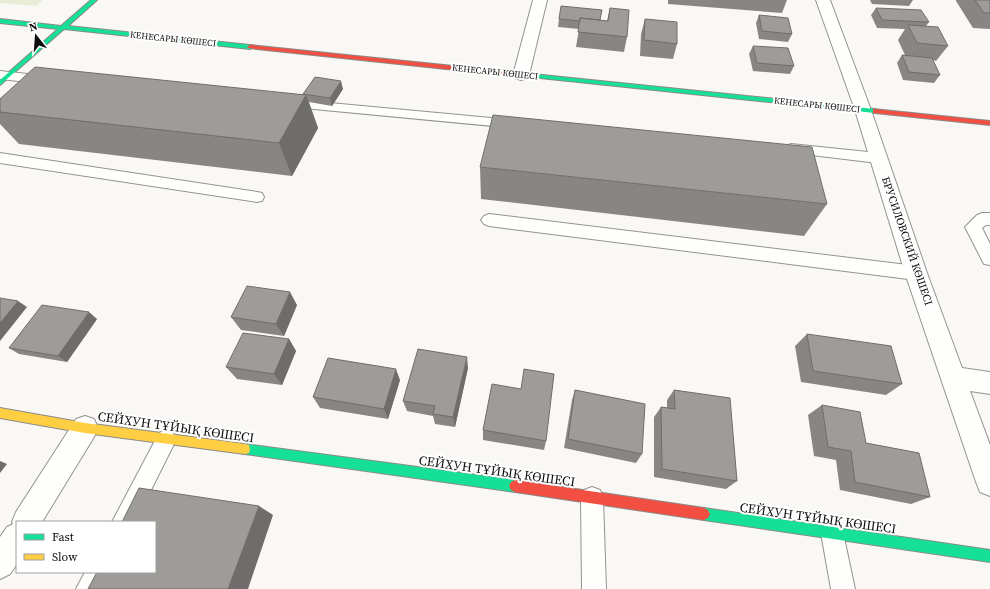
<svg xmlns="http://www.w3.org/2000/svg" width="990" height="589" font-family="'Source Serif 4',serif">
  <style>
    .green { fill: #e7edd7 }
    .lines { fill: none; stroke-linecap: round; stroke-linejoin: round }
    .lane-casing { stroke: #949392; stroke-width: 2 }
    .street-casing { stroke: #949392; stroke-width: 2 }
    .fast-casing { stroke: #8b8a88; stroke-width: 2 }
    .slow-casing { stroke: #8b8a88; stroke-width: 2 }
    .jam-casing { stroke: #8b8a88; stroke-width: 2 }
    .lane { fill: #fefefd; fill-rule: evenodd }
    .street { fill: #fefefd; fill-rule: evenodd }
    .fast { fill: #16e098; fill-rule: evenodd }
    .slow { fill: #ffcf43; fill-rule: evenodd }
    .jam { fill: #f24e42; fill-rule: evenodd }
    .wall { fill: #888684 }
    .shaded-wall { fill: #6f6d6b }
    .building { fill: #9e9c99; stroke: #6f6d6b }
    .labels { text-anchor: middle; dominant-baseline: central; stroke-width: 4; stroke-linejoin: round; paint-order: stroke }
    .far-street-label { font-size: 9px; fill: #0e0e0e; stroke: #fff }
    .street-label { font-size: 11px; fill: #0e0e0e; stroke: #fff }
    .near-street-label { font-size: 13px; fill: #0e0e0e; stroke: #fff }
  </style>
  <rect width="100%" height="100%" fill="#faf8f4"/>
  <path class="green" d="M0,0H42L37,6L0,3Z"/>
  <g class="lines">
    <defs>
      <path id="lane" d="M0,71L46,76L50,77L52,80L50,83L46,84L0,79Z
        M287,99L514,120L519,121L521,124L519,127L514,128L282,106L281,103L282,100Z
        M791,144L878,153L883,155L885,158L883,161L878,163L786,152L784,149L786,146Z
        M0,153L257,192L262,193L264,197L262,201L257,202L0,163Z
        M982,213H990V225H986L982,228L990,244V265L984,264L965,227L977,215Z
        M489,214L916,266L922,268L924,273L922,278L916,280L489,226L484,224L481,220L484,216Z
        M166,430L173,433L176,440L135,522H112L159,433Z
        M592,487L600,490L603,498L606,589H582L581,498L584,490Z
        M832,522L840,525L843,533L855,589H831L821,533L824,525Z
        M85,572H108L101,589H76Z"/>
      <path id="street" d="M533,0H547L529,75L527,78L521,80L515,78L513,75Z
        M816,0H830L871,110L927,273L962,368L990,372V394L970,391L990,445V496L980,492L976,482L905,273L855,110Z
        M85,416L94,419L98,428L94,437L42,522H17V564L10,574L0,579V537L7,527L13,524L12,522L16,512L76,419Z"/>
      <path id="fast" d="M91,0H97L68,26L250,45L253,47L250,49L64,29L0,85V80L58,29L0,23V19L61,26Z
        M513,72L875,109L878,111L875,113L511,75V73Z
        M245,444L515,480L519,482L521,486L519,490L515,492L245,454L241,453L240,449L241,445Z
        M704,508L990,550V562L704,520L700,518L698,514L700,510Z"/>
      <path id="slow" d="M0,408L85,423L245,444L249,445L250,449L249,453L245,454L85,433L0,418Z"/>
      <path id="jam" d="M250,45L513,72L516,74L513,76L248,48L247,47Z
        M873,109L990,121V125L875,113H873Z
        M515,480L704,508L708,510L710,514L708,518L704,520L515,492L511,490L509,486L511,482Z"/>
    </defs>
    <use href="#lane" class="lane-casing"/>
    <use href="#street" class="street-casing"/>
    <use href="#fast" class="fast-casing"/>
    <use href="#slow" class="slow-casing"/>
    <use href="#jam" class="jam-casing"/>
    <use href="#lane" class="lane"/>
    <use href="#street" class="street"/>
    <use href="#fast" class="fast"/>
    <use href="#slow" class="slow"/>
    <use href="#jam" class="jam"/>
  </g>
  <path class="wall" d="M668,0H787L782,13L668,4Z
    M870,0H913L909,6L872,4Z
    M956,0H990V29L973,28L956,1Z
    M610,8L627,37L624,52L576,47L579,29L558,27L559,19L607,21Z
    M876,8L929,22L926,26L948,46L936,61L933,60L940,75L934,83L903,80L897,63L902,55H905L898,40L905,29L877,28L871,15Z
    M759,15L792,34L788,42L759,39L756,23Z
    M645,19L677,44L673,59L640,56L641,34Z
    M753,46L794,66L790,74L753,71L749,54Z
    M343,89L332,106L309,102L318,128L292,176L19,144L0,124V99L303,94Z
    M480,167L827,204L804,236L481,199Z
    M297,305L284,336L241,330L231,317Z
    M97,319L67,362L19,354L9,348Z
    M807,334L902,384L886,395L801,382L795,346Z
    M289,339L296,351L282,385L237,379L226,367Z
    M468,368L455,427L435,424L433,416L407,411L403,401Z
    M400,380L388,419L320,408L313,397Z
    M521,389L546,441L544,450L483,440V430Z
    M575,390L642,454L636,463L564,448L572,400Z
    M674,390L737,481L726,489L654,477V417L661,407L667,408V400Z
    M822,405L866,443L930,497L911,504L840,490L836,460L814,456L808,415Z"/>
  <path class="shaded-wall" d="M341,81L343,89L332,106L330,98Z
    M306,95L318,128L292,176L279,143Z
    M290,292L297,305L284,336L276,324Z
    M18,301L27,307L0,341V323Z
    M89,312L97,319L67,362L58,356Z
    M289,339L296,351L282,385L274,374Z
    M467,357L468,368L455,427L453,417Z
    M396,369L400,380L388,419L384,409Z
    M0,461L7,464L0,473Z
    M259,506L273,515L248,589H228Z"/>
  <path class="building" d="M975,0H990V13H984Z
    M561,6L602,10L600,20L580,18V21L559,19Z
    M610,8L629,10L627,37L578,32L580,18L608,21Z
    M876,8L921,10L929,22L882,20Z
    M759,15L788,18L792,34L762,31Z
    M645,19L677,22V44L644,40Z
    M908,25L938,27L948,46L917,43Z
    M753,46L788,48L794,66L757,63Z
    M902,55L932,58L940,75L909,72Z
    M35,67L306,95L279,143L0,112V99Z
    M315,77L341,81L330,98L303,94Z
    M493,115L812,147L827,204L480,167Z
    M247,286L290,292L276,324L231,317Z
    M0,298L18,301L0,323Z
    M42,305L89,312L58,356L9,348Z
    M243,333L289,339L274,374L226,367Z
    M807,334L891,346L902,384L813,371Z
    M418,349L467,357L453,417L433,414L435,406L403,401Z
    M328,358L396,369L384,409L313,397Z
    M524,369L554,374L546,441L483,430L492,384L521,389Z
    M575,390L645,404L642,454L568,439Z
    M674,390L730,398L737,481L662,469L661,407L675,409Z
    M822,405L860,412L866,443L919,453L930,497L855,482L851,451L828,447Z
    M139,488L259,506L228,589H88L97,572H155V522H122Z"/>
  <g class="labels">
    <g class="far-street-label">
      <text transform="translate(173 39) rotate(6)">КЕНЕСАРЫ КӨШЕСІ</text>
      <text transform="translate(495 72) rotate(6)">КЕНЕСАРЫ КӨШЕСІ</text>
      <text transform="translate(817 105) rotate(6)">КЕНЕСАРЫ КӨШЕСІ</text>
    </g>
    <g class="street-label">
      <text transform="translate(907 241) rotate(71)">БРУСИЛОВСКИЙ КӨШЕСІ</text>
    </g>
    <g class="near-street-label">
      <text transform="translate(176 427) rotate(8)">СЕЙХУН ТҰЙЫҚ КӨШЕСІ</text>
      <text transform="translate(497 471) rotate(8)">СЕЙХУН ТҰЙЫҚ КӨШЕСІ</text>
      <text transform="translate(818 518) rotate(8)">СЕЙХУН ТҰЙЫҚ КӨШЕСІ</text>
    </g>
  </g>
  <rect x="16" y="521" width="140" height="52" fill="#ffffff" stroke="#9f9f9f"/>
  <rect x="24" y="534" width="20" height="6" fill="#16e098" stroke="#9f9f9f"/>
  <text x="52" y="541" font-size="12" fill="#0e0e0e">Fast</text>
  <rect x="24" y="554" width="20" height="6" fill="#ffcf43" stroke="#9f9f9f"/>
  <text x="52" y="561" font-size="12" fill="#0e0e0e">Slow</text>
  <g transform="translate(36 36) rotate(343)" stroke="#ffffff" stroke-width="3" paint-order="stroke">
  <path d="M0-3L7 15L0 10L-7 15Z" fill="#0e0e0e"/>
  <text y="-6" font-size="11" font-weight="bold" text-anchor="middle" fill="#0e0e0e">N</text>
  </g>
</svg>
